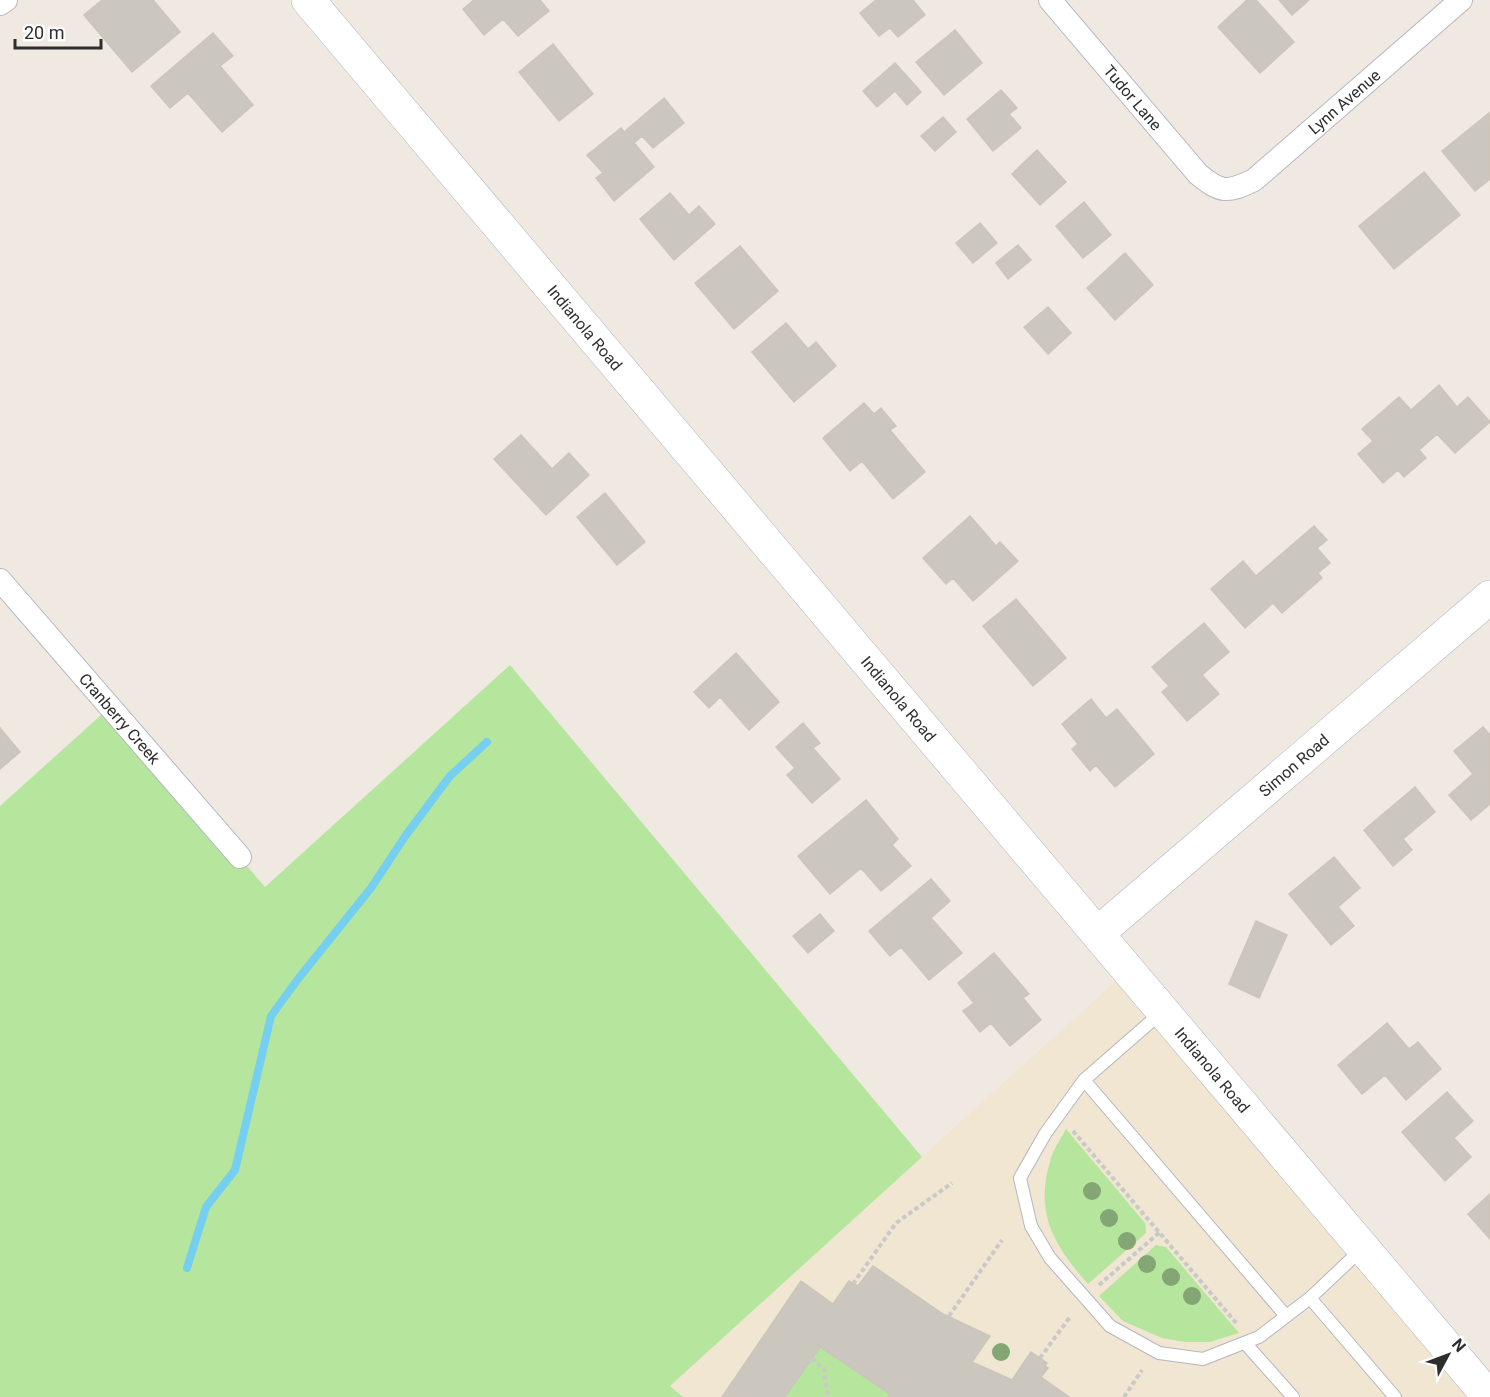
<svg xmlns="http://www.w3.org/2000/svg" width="1490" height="1397" font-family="Roboto,sans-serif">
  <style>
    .education { fill: #f0e6d1 }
    .green { fill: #b6e59e }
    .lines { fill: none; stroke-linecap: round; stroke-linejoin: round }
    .stream { stroke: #75cff0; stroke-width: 8 }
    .building { fill: #cbc7bf; stroke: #cbc5ba; stroke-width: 1.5 }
    .lane-casing { stroke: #b4b7c1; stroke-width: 14 }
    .street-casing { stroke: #b4b7c1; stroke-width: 24 }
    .secondary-casing { stroke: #b4b7c1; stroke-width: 34 }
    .path { stroke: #c9c9c9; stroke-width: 4; stroke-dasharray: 4.5 3; stroke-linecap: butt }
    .lane { stroke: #fff; stroke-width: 12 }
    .street { stroke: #fff; stroke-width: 22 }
    .secondary { stroke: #fff; stroke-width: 33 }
    .tree { fill: #84a574 }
    .labels { text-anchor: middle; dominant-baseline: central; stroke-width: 4.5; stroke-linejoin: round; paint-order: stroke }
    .street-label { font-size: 16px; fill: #2e2e2e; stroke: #fff }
  </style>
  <rect width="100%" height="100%" fill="#efe9e1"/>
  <path class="education" d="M1129,969L1489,1397H658Z"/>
  <path class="green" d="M510,665L922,1157L670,1386L683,1397H0V806L110,707L265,887Z
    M1066,1129L1145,1223L1146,1233L1088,1284C1053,1244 1034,1213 1051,1158C1054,1148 1061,1139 1066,1129Z
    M1156,1245L1166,1247L1239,1333L1210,1342H1185L1162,1338L1123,1321L1099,1296Z
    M820,1347L890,1394L888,1397H785Z"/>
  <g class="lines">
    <path class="stream" d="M187,1268L206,1207L235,1170L271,1016L298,979L371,888L406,835L450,776L487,742"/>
  </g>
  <path class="building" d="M102,0H153L180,32L132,72L84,15Z
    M474,0H540L549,11L518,36L503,19L484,35L463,9Z
    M876,0H913L925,15L898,37L890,28L879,36L860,13Z
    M1247,0H1256L1294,42L1260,73L1218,27Z
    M1279,0H1309L1292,15Z
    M955,30L982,63L944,95L916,62Z
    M213,33L233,56L220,66L253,105L222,132L188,93L170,108L151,86Z
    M553,44L593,94L559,121L519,72Z
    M895,63L921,92L907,105L895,91L877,107L863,91Z
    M1001,90L1017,108L1009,114L1021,128L993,151L967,119Z
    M664,98L684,123L653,148L642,136L634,143L654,167L614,201L596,178L603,173L587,155L621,128L624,132Z
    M1489,113L1490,179L1475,191L1442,151Z
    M943,117L956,132L935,151L921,136Z
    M1037,150L1066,182L1040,205L1012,174Z
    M1424,172L1460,215L1394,269L1359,226Z
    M670,193L689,215L699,206L715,224L674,260L640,219Z
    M1084,202L1111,235L1083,258L1056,226Z
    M980,223L997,243L973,263L956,243Z
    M1018,245L1031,260L1008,279L996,263Z
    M740,246L778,291L734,329L695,283Z
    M1125,253L1153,285L1115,320L1087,288Z
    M1048,307L1071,333L1048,354L1024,327Z
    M786,323L808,349L816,342L836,366L794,402L752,352Z
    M1439,385L1457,407L1468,397L1490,422L1455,453L1437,434L1419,450L1426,458L1404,477L1398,470L1383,483L1358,454L1373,441L1362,429L1399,397L1411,410Z
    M864,403L874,414L881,408L896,426L890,430L925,472L893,499L862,461L850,471L823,438Z
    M521,435L552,469L569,453L589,475L546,515L494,459Z
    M605,493L645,542L617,565L577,517Z
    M970,516L996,546L1000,542L1018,561L973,601L953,578L946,584L923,558Z
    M1314,526L1327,540L1317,548L1330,563L1318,573L1322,578L1282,613L1273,603L1245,628L1211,589L1243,561L1256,576Z
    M1016,599L1066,658L1033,686L983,626Z
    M1204,623L1229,652L1202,675L1219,694L1187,721L1162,692L1169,686L1152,667Z
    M736,653L779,702L749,730L720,697L709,708L694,692Z
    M1091,699L1106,718L1117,709L1154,754L1115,787L1096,765L1090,771L1072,749L1078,744L1062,724Z
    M803,723L820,743L813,748L840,779L812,803L787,775L795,768L776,747Z
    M1483,727L1490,735V804L1471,820L1449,795L1473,774L1454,751Z
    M0,728L20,752L0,769Z
    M1415,787L1435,812L1403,839L1412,850L1393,866L1364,830Z
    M866,800L898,839L892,845L911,866L881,891L861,868L830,894L798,856Z
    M1334,857L1360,888L1338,907L1354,926L1331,945L1289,894Z
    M931,879L950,901L931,918L962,953L929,980L901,947L890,956L869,931Z
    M820,914L834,931L808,953L793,936Z
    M1256,921L1287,935L1259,998L1229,984Z
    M994,953L1029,994L1023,998L1041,1020L1010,1046L991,1023L980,1032L963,1011L974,1003L958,983Z
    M1387,1023L1409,1049L1418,1042L1441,1069L1406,1100L1385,1075L1362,1094L1338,1065Z
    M1447,1092L1473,1121L1454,1138L1471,1157L1445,1181L1402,1132Z
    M1490,1194V1239L1468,1214Z
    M873,1266L943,1314L990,1336L972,1362L1012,1380L1031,1352L1047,1363L1045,1366L1048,1368L1041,1377L1069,1397H888L890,1394L820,1347L785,1397H722L801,1281L833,1304L849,1281L858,1286Z"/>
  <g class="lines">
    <defs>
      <path id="lane" d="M1163,1011L1084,1080L1045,1134L1020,1178L1031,1226L1050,1258L1110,1326L1159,1353L1203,1359L1259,1337L1310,1298L1363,1248
        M1084,1080L1286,1316
        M1310,1298L1395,1397
        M1245,1343L1293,1397"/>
      <g id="street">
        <path id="s1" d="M1050,0L1198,174C1221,193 1227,193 1254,180L1461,0"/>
        <path d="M0,4L6,0"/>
        <path id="s2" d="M0,580L240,857"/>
      </g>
      <g id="secondary">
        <path id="s3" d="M308,0L1489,1397"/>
        <path id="s4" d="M1098,933L1490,597"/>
      </g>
    </defs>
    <use href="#lane" class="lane-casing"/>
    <use href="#street" class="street-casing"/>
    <use href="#secondary" class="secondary-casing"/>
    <path class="path" d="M1073,1131L1237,1324
      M853,1284L896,1223L952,1183
      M1099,1285L1160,1232
      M949,1316L1002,1240
      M812,1358L824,1369L828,1397
      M1040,1358L1070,1317
      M1124,1397L1142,1370"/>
    <use href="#lane" class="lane"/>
    <use href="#street" class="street"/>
    <use href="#secondary" class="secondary"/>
  </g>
  <g class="tree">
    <circle cx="1092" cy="1191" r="9"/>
    <circle cx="1109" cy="1218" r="9"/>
    <circle cx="1127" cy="1241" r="9"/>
    <circle cx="1147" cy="1264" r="9"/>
    <circle cx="1171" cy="1277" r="9"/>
    <circle cx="1192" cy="1296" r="9"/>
    <circle cx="1001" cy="1352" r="9"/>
  </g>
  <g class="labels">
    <g class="street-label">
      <text stroke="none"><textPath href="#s1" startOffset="128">Tudor Lane</textPath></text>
      <text stroke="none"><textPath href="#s1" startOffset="410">Lynn Avenue</textPath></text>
      <text stroke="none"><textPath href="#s3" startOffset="429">Indianola Road</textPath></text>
      <text stroke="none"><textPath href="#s3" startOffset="915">Indianola Road</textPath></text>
      <text stroke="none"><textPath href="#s2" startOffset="183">Cranberry Creek</textPath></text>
      <text stroke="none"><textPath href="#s4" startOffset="258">Simon Road</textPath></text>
      <text stroke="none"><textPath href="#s3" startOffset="1401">Indianola Road</textPath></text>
    </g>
  </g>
  <g transform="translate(1448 1355) rotate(49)" stroke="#ffffff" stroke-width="4.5" paint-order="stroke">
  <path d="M0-4.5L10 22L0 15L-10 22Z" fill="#2e2e2e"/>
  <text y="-9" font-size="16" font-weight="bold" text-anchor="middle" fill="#2e2e2e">N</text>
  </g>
  <path d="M15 39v9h86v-9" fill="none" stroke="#2e2e2e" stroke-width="3"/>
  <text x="24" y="39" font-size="18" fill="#2e2e2e" stroke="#ffffff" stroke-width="4.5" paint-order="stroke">20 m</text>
</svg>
